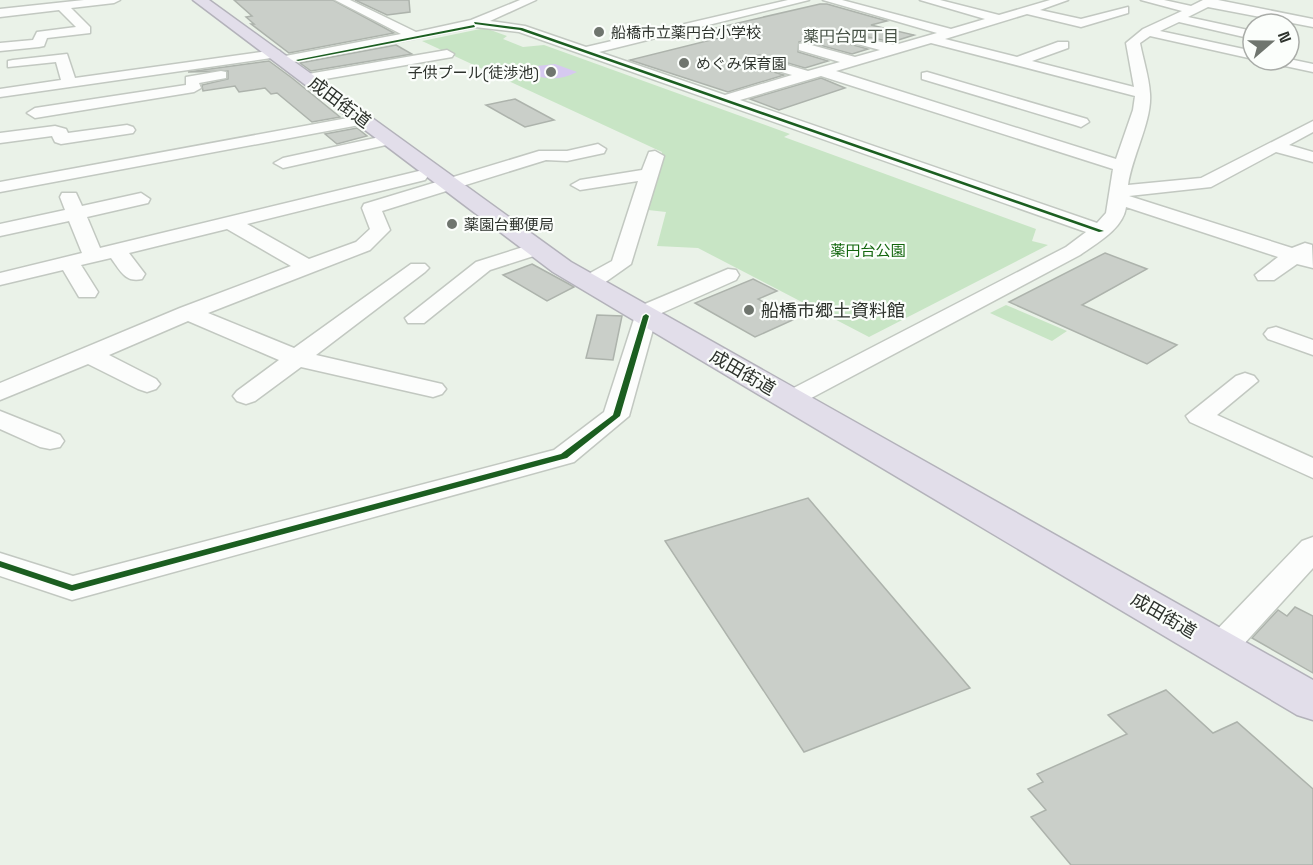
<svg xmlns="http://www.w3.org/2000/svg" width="1313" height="865" font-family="'Space Grotesk','Noto Sans JP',sans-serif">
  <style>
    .green { fill: #c8e5c5 }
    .water { fill: #d6c9f0 }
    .building { fill: #cacfc9; stroke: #adb3ac; stroke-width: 1.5 }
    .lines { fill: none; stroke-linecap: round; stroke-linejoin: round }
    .minor-casing { stroke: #c2c8c1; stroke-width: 3 }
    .highway-casing { stroke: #b3b2ba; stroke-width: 3 }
    .minor { fill: #fcfdfc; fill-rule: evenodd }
    .highway { fill: #e2deea; fill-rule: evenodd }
    .cycleway-casing { stroke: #fbfefb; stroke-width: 3 }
    .cycleway { fill: #1b5e20; fill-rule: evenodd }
    .poi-dot { fill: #6f756e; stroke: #fbfefb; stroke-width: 2 }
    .labels { text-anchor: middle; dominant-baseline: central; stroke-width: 4.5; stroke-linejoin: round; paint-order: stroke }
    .far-poi-label { font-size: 15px; fill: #2d322c; stroke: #fbfefb; text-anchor: start }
    .far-park-label { font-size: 15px; fill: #13660e; stroke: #fbfefb }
    .far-neighbourhood-label { font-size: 16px; fill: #475246; stroke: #fbfefb }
    .street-label { font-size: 18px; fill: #2d322c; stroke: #fbfefb }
    .poi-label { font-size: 18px; fill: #2d322c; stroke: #fbfefb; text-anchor: start }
  </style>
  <rect width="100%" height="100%" fill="#eaf2e8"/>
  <path class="green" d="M485,28L507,36L503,39L523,47L544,45L790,134L784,137L1036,229L1032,241L1048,245L869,337L698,248L657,246L666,212L648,210L662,152L422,41Z
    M1006,305L1067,331L1052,341L990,313Z"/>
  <path class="water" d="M555,64L577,72C557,82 545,79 525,72L537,66Z"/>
  <path class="building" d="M234,0H333L394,33L289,53L251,24H254L246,17L252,16Z
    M355,0H409L410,12L387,15Z
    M820,4H827L887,21L871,25L914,35L892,42L838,31V41L868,49L852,54L805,41L799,42L798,52L828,61L805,68L760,55L754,56L753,66L784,75L728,92L630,60L723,37L703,31Z
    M396,45L412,54L311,71L300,63Z
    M269,61L292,78L340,117L312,122L277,93L271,94L265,88L239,92L235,86L203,91L202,85L228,79V71L188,72Z
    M821,78L845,88L779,110L750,99Z
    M515,99L554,120L525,127L486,105Z
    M357,128L367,136L337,144L325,134Z
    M1105,253L1147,269L1082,305L1177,345L1147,364L1009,302Z
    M532,264L567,283L574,287L547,301L503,275Z
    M753,279L777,291L758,299L795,319L755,337L695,303Z
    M597,315L622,316L613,360L586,358Z
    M808,498L970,688L804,752L665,541Z
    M1295,607L1313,616V673L1252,638L1278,610L1287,616Z
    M1166,690L1213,733L1237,722L1313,789V865H1071L1031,817L1046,810L1028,789L1043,782L1037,774L1127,734L1108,715Z"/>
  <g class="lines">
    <defs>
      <path id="minor" d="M84,0H120L114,3L71,8L90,27V33L47,38L44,46L39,47L0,51V43L33,40L37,32L76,27L59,10L0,17V9Z
        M335,0H350L416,32L471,20L520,0H536L490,21L525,26L586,47L788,0H809L599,52L725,95L792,75L754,64V58L759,57L808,71L840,62L799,50V44L804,43L855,57L880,50L839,39V33L895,45L937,33L823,0H842L951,29L985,19L920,0H940L999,15L1050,0H1068L1040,10L1081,19L1128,7V13L1081,27L1027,14L945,39L1017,57L1058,42H1068V48L1032,61L1134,87L1126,43L1143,29L1182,11L1141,0H1164L1191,6L1203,0H1218L1313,19V27L1208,7L1188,17L1248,30L1250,33L1244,37L1179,22L1160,31L1253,51V59L1150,36L1140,43C1143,59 1149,77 1150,94C1152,121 1132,156 1128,185L1201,178L1313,121V132L1289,145L1313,152V162L1276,152L1211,187L1129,196L1292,248L1305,243L1312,245L1313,268L1297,264L1274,280H1258L1255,275L1278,257L1126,207C1123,229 1097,243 1080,255L800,404L791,407L782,404L778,399L782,394L1066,247L1086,232L519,32L475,27L283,64L278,63V57L0,97V89L61,80L56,62L8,67V61L13,60L67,54L75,78L275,50L280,51V57L401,34ZM931,43L1135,96L1133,110L1116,159L836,71ZM821,76L1113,169L1106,213L1097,223L740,100Z
        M447,50L454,54L452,57L308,82L301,78L308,74Z
        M1289,59L1313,64V72L1271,63L1269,60Z
        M221,71L226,72V78L199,83L201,88L194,92L35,118L27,113L35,108L186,85V77Z
        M927,72L1087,119L1089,122L1081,127L1075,125L922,79V73Z
        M364,115L372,120L370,123L0,192V182Z
        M127,125L133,127L135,130L133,133L61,144L55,142L52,136L0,143V133L55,126L66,129L68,133Z
        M389,135L395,137L397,140L395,143L283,168L274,163L283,158Z
        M598,144L606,149L604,153L567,161L546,160L382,211L390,230L370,250L208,313L294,348L411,264H425L429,268L425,272L316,355L442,384L446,389L442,394L433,397L301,367L255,401L246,404L237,401L233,396L237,391L279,360L188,321L109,355L156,379L160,384L156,389L147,392L138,389L88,364L0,400V383L180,308L291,266L227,229L129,253L145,274L142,279C125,283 120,270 111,258L81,265L98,292L95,297H79L63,270L0,285V273L82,253L69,221L0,236V224L65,210L60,197L62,193H76L82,206L141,193L150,199L148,203L87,217L100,248L419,171L425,172L428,176L425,180L247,224L309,259L356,242L370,229L362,208L364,204L539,151H567Z
        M655,151L664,156L631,264L597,288H581L578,283L581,278L612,261L638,181L580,190L571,185L580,180L642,170L649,152Z
        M536,243L543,245L546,249L543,253L490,270L424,323H408L405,318L476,262Z
        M728,269L736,270L739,275L736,280L657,315L629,416L574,462L72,600L0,576V553L73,576L554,450L604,412L634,319L630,314L633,309Z
        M1276,327L1313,340V355L1268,339L1264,334L1268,329Z
        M1245,373L1254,376L1258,381L1217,415L1313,458V478L1190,422L1186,416L1236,376Z
        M0,411L60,435L64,441L60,447L50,449L40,447L0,429Z
        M1313,537V568L1232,657L1220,661L1208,657L1203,648L1208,639L1302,541Z"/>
      <path id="highway" d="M193,0H209L571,262L1313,680V720L1297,715L553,272Z"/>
    </defs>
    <use href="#minor" class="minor-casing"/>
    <use href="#highway" class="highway-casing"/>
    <use href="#minor" class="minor"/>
    <use href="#highway" class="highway"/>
    <defs>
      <path id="cycleway" d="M474,22L522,28L1104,231L1099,232L520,30L475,24Z
        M474,25L475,27L298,61L296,60Z
        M646,314L649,316L620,416L567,458L72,591L0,567V561L72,585L561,454L613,415L643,316Z"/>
    </defs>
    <use href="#cycleway" class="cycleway-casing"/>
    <use href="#cycleway" class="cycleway"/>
  </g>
  <g class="poi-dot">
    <circle cx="599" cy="32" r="6"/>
    <circle cx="684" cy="63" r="6"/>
    <circle cx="551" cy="72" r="6"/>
    <circle cx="452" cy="224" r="6"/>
    <circle cx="749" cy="310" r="6"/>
  </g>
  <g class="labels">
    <g class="far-poi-label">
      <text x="611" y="32">船橋市立薬円台小学校</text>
      <text x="696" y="63">めぐみ保育園</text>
      <text x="539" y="72" text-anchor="end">子供プール(徒渉池)</text>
      <text x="464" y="224">薬園台郵便局</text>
    </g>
    <g class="far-park-label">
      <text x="868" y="250">薬円台公園</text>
    </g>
    <g class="far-neighbourhood-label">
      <text x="851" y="36">薬円台四丁目</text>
    </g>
    <g class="street-label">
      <text transform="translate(340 102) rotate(37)">成田街道</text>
      <text transform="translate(743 372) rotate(30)">成田街道</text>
      <text transform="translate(1164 615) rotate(30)">成田街道</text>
    </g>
    <g class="poi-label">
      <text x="761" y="310">船橋市郷土資料館</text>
    </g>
  </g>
  <g transform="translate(1271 42) rotate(70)"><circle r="28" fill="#fbfefb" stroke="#a9aca8" stroke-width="1.5"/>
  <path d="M0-4.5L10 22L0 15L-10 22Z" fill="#6f756e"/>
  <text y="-9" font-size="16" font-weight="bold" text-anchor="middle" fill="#2d322c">N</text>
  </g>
</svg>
